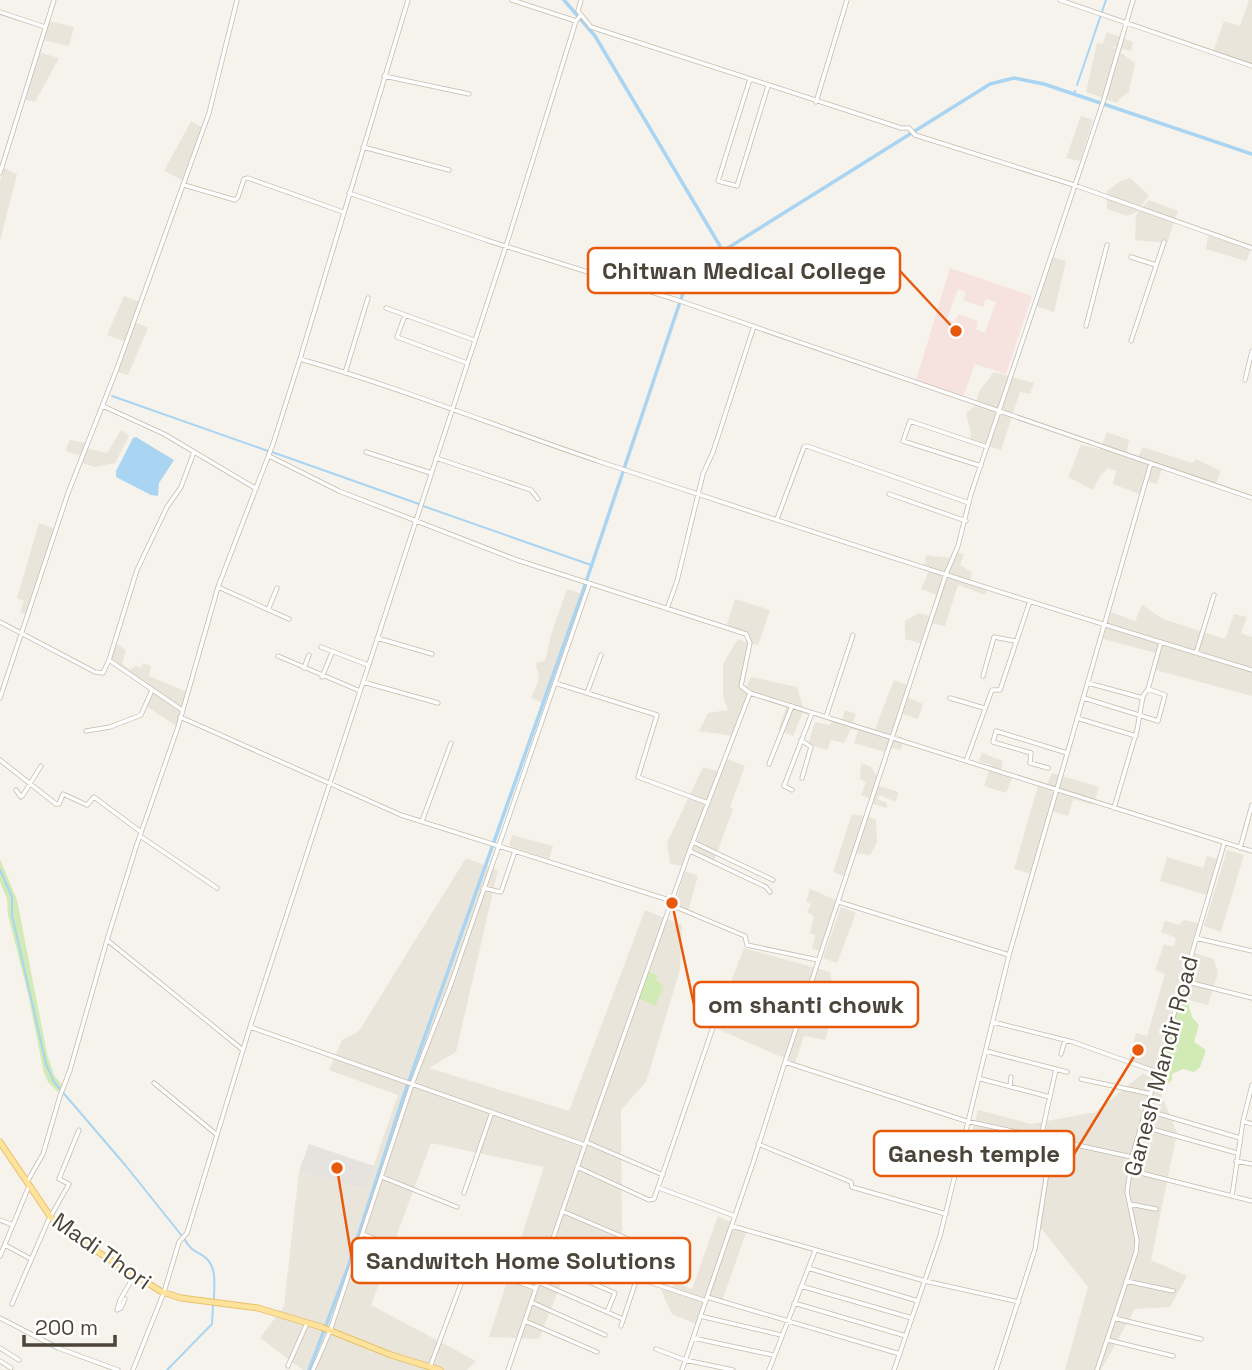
<svg xmlns="http://www.w3.org/2000/svg" width="1252" height="1370" font-family="'Space Grotesk',sans-serif">
  <style>
    .residential { fill: #eae5da }
    .industrial { fill: #e6e2dd }
    .medical { fill: #f6e3e0; fill-rule: evenodd }
    .green { fill: #d2eab5 }
    .water { fill: #a9d4f2 }
    .lines { fill: none; stroke-linecap: round; stroke-linejoin: round }
    .stream { stroke: #a9d4f2; stroke-width: 2 }
    .canal { stroke: #a9d4f2; stroke-width: 3.5 }
    .minor-casing { stroke: #c2bbae; stroke-width: 5 }
    .major-casing { stroke: #e6c16a; stroke-width: 7 }
    .minor { stroke: #fff; stroke-width: 3.5 }
    .major { stroke: #ffe39c; stroke-width: 5 }
    .labels { text-anchor: middle; dominant-baseline: central; stroke-width: 5; stroke-linejoin: round; paint-order: stroke }
    .street-label { font-size: 23px; fill: #4b4439; stroke: #fff }
    .leader { fill: none; stroke: #e8590c; stroke-width: 2.5 }
    .callout-dot { fill: #e8590c; stroke: #fff; stroke-width: 2.5 }
    .callout { fill: #fff; stroke: #e8590c; stroke-width: 2.5 }
    .callout-label { font-size: 24px; text-anchor: middle; font-weight: bold; fill: #4b4439 }
  </style>
  <rect width="100%" height="100%" fill="#f6f3ec"/>
  <path class="residential" d="M1249,0H1252V65L1213,52L1224,21L1240,26Z
    M48,21L74,27L69,46L42,40Z
    M1107,32L1133,42L1131,51L1112,46L1135,63L1129,92L1120,98L1117,103L1086,92L1097,43L1109,45L1103,43Z
    M38,52L59,58L35,102L23,99Z
    M1081,116L1093,120L1080,161L1066,158Z
    M191,121L202,127L182,180L164,171Z
    M4,168L17,174L0,241V181Z
    M1130,178L1149,195L1137,212L1127,216L1107,209V191L1119,182Z
    M1149,200L1178,211L1167,243L1135,240L1136,215Z
    M1208,235L1251,249L1246,261L1206,249Z
    M1052,257L1066,261L1054,312L1036,306Z
    M124,296L140,302L126,342L107,335Z
    M135,322L148,328L128,375L117,372Z
    M994,372L1034,383L1030,394L1020,392L1001,450L970,440L971,434L966,413L974,407L980,390Z
    M121,430L129,436L115,463L94,467L79,462L81,456L65,451L70,440L87,443L86,448L107,453Z
    M1107,432L1129,440L1127,451L1134,458H1137L1143,447L1192,463L1196,459L1221,471L1215,486L1155,466L1162,469L1157,484L1146,481L1139,494L1113,484L1116,471L1108,468L1101,475L1093,490L1068,477L1081,445L1100,449Z
    M39,523L56,529L27,614L20,613L24,601L17,598Z
    M954,552L964,554L960,565L972,572L970,581L988,587L985,595L958,585L945,626L930,623L923,644L905,639V621L919,613L930,616L936,595L921,589L930,568L924,566L926,555L949,558Z
    M567,589L582,594L543,703L531,698L538,682L539,674L536,667L537,662H543L546,658L551,635Z
    M735,599L770,610L758,645L750,643L741,686L745,689L751,677L797,687L804,710L793,736L778,730L787,705L750,693L733,736L699,731L708,713L728,710L723,696V664L738,639L749,643L746,634L726,627Z
    M1142,605L1163,619L1225,639L1234,614L1247,617L1241,633L1252,637V696L1152,669L1156,653L1103,639L1111,612L1135,621Z
    M114,642L126,650L122,664L130,670L135,666L141,668L143,663L151,666L149,676L187,692L179,710L178,727L146,706L152,691L109,657Z
    M894,680L909,686V698L923,704L918,719L903,714L896,735L904,738L901,750L891,748L885,752L854,743L858,731L851,729L844,743L831,740L827,750L808,745L815,722L830,725L832,721L841,723L845,710L856,714L853,723L875,729Z
    M982,753L1003,761L1000,774L1012,778L1006,793L984,786L991,765L979,761Z
    M727,759L745,766L730,807L733,809L714,861L692,853Z
    M861,763L871,767L877,776L879,786L898,792L896,802L879,795L877,799L887,803V808L873,804L874,800L861,795L866,782L860,779Z
    M703,767L718,771L683,866L670,864L667,843Z
    M1052,773L1059,775L1031,874L1014,869L1039,782L1047,784Z
    M1062,776L1099,787L1093,805L1073,799L1068,816L1052,811Z
    M852,814L870,817L876,820L877,842L870,855L855,853L843,876L833,872Z
    M512,835L553,846L549,859L509,846Z
    M1227,850L1244,855L1221,932L1204,926Z
    M1207,856L1217,859L1207,895L1160,881L1167,857L1203,868Z
    M466,858L498,870L456,1052L429,1068L569,1111L645,910L682,925L680,970L646,1082L621,1110L622,1245L575,1249L539,1339L489,1337L544,1167L431,1143L371,1305L476,1361L467,1370H303L260,1338L284,1306L299,1171L365,1190L398,1095L329,1070L342,1040L359,1031Z
    M685,871L698,876L688,911L674,906Z
    M810,889L836,900L820,951L812,949L815,935L810,933L814,916L807,912L811,904L806,902Z
    M841,907L856,913L837,963L823,958Z
    M1184,920L1198,923L1154,1069L1128,1061L1136,1033L1147,1036L1165,974L1155,970L1164,944L1174,947L1176,938L1161,932L1165,921L1179,925Z
    M744,948L830,972L832,983L906,1007L902,1026L839,1002L833,1016L805,1006L802,1014L830,1023L825,1040L804,1036L795,1063L713,1027Z
    M1195,953L1214,959L1218,973L1208,1005L1181,998Z
    M1143,1073L1156,1081L1177,1133L1151,1260L1187,1276L1170,1307L1135,1309L1101,1370H1065L1088,1287L1036,1222L1047,1153L971,1138L978,1110L1031,1124L1096,1112Z
    M718,1216L747,1230L722,1301L708,1298L696,1324L672,1314L661,1290L673,1287L675,1282L692,1289Z"/>
  <path class="industrial" d="M309,1144L374,1166L366,1190L299,1171Z"/>
  <path class="medical" d="M950,268L1032,296L1006,374L975,364L963,397L916,380ZM958,289L966,292L963,300L983,307L986,299L996,302L985,333L976,329L978,321L958,314L955,322L947,319Z"/>
  <path class="green" d="M0,859L17,900L47,1054L54,1075L62,1085L58,1092L48,1082L44,1073L28,994L8,915L7,899L0,882Z
    M647,971L658,976L656,980L664,986L655,1006L638,998Z
    M1181,998L1187,999L1192,1017L1199,1025L1194,1042L1206,1050L1200,1067L1194,1072L1183,1069L1172,1074V1080L1167,1084H1160L1157,1080Z"/>
  <path class="water" d="M136,437L174,460L159,483L158,496L151,495L116,477V471L133,438Z"/>
  <g class="lines">
    <path class="stream" d="M1077,85L1106,0
      M1074,94L1075,91
      M112,396L268,451
      M272,452L419,504
      M423,506L591,565
      M0,870L12,897V915L46,1064L54,1082L126,1166L182,1236
      M185,1240C194,1255 198,1250 207,1259C217,1269 214,1286 214,1299
      M167,1370L212,1324L213,1306"/>
    <path class="canal" d="M564,0L595,36L720,246
      M309,1370L348,1267L403,1098L584,588L684,290L695,273L707,261L990,84L1014,78L1044,84L1252,154"/>
    <defs>
      <path id="minor" d="M512,0L576,21L580,16
        M581,0L578,11L591,27L901,128H909L915,135L1074,185L1252,248
        M1060,0L1252,66
        M0,12L45,27
        M384,76L469,94
        M750,79L718,181L737,186L768,86
        M816,102L847,0
        M363,147L449,170
        M0,173L54,0
        M184,185L235,200L238,197L244,179L248,178L343,212
        M349,193L486,240L677,300L1252,498
        M1131,257L1156,265
        M386,308L474,340
        M405,315L397,337L467,363
        M1086,326L1107,245
        M1131,341L1164,242
        M300,359L408,0
        M345,373L368,298
        M1245,380L1252,351
        M103,406L164,434L255,488
        M366,452L431,473
        M269,456L339,491L517,560L746,634L750,643L741,686L750,693
        M436,458L531,490L538,499
        M981,466L903,441L910,421L987,447
        M889,494L966,521
        M777,519L804,447L807,446L969,503
        M218,587L289,619
        M667,609L677,581L703,474L713,452L754,326
        M268,610L277,588
        M0,622L95,672L103,673L109,660L182,710
        M377,638L432,654
        M321,647L368,665
        M1196,653L1214,595
        M278,656L360,691
        M109,660L137,570L167,507L181,487L194,452
        M304,668L309,655
        M983,676L994,637L1015,641
        M322,677L332,653
        M363,682L438,703
        M555,683L657,715L638,777L708,803
        M1088,683L1143,698
        M587,693L601,655
        M0,698L68,493L116,371L209,113L237,0
        M950,698L984,708
        M1084,698L1158,721L1165,695L1148,689
        M180,717L401,815L672,901
        M826,717L853,635
        M1077,718L1136,736
        M86,731L110,727L141,715L152,690
        M801,740L811,747L802,778
        M0,760L56,804H59L63,794L87,805L94,797L141,832
        M966,761L992,690H1000L1030,601
        M769,764L792,706
        M1048,768L1030,763L1031,753L993,742L996,731L1067,753
        M16,790L21,797L23,795L41,766
        M792,790L784,786L812,713
        M1114,808L1137,730L1143,696L1148,689L1161,642
        M422,821L451,743
        M140,836L217,888
        M693,842L773,880
        M1240,848L1252,805
        M690,851L766,887L770,892
        M483,888L501,892L515,851
        M839,902L1009,955
        M671,905L745,936L747,945L818,960
        M1196,938L1252,951
        M107,940L243,1050
        M1184,981L1252,998
        M993,1022L1073,1042L1157,1072
        M250,1027L585,1145L689,852L750,693L1252,851
        M986,1051L1067,1072
        M1061,1054L1065,1040
        M785,1062L966,1121L1132,1157
        M981,1079L1050,1097
        M1081,1079L1151,1094
        M154,1083L216,1134
        M1010,1087L1011,1077
        M1146,1110L1240,1138
        M1243,1121L1252,1124
        M1141,1126L1237,1153
        M1041,1137L1056,1069
        M586,1142L663,1175
        M758,1144L851,1182L852,1187L946,1214
        M1236,1161L1252,1164
        M577,1167L649,1200L654,1199L721,1004
        M1129,1170L1252,1201
        M382,1177L457,1207
        M27,1182L43,1154L60,1096L70,1070L107,940L136,847L178,727L218,587L273,444L300,359C402,388 500,428 601,462C817,534 1034,604 1252,670
        M659,1188L735,1216
        M464,1193L492,1112
        M1232,1196L1243,1121L1252,1085
        M1130,1204L1156,1209
        M562,1211L635,1242
        M0,1220L13,1225
        M732,1226L925,1281L1019,1302
        M363,1234L399,1249
        M5,1245L31,1259
        M0,1256L29,1186
        M545,1263L615,1293L607,1312
        M808,1268L918,1301
        M1126,1281L1173,1291
        M538,1282L623,1319
        M801,1286L912,1318
        M707,1297L900,1354
        M125,1299L121,1308L117,1310L120,1300L134,1276
        M531,1302L605,1335
        M794,1303L906,1336
        M12,1304L48,1221L69,1184L59,1179L79,1130
        M700,1316L781,1335
        M0,1318L58,1348L118,1370
        M1114,1318L1201,1339
        M525,1321L597,1352
        M621,1326L637,1278L706,1301
        M693,1338L773,1355
        M1108,1340L1173,1356
        M0,1348L19,1360
        M656,1349L685,1360L733,1370
        M0,1361L11,1368
        M288,1366L307,1323
        M430,1367L468,1265L535,1288
        M133,1370L164,1292L179,1242L187,1233L250,1027L506,246L576,21
        M313,1370L330,1331L412,1084L451,984L589,585
        M508,1370L585,1145
        M682,1370L753,1163L785,1062L946,574L958,546L971,494L1104,99L1133,0
        M769,1370L815,1251
        M894,1370L940,1236L1009,955L1151,463
        M996,1370L1035,1249L1052,1140
        M1097,1370L1136,1252L1137,1240L1127,1192L1132,1157L1224,844"/>
      <path id="major" d="M0,1142L52,1219L101,1254L162,1292L181,1298L258,1308L321,1327L391,1355L440,1370"/>
    </defs>
    <use href="#minor" class="minor-casing"/>
    <use href="#major" class="major-casing"/>
    <use href="#minor" class="minor"/>
    <use href="#major" class="major"/>
  </g>
  <g class="labels">
    <g class="street-label">
      <text transform="translate(1161 1066) rotate(-75)">Ganesh Mandir Road</text>
      <text transform="translate(102 1251) rotate(35)">Madi Thori</text>
    </g>
  </g>
  <path class="leader" d="M956 331L900 271M672 903L694 1005M1138 1050L1074 1154M337 1168L352 1260"/>
  <g class="callout-dot">
    <circle cx="956" cy="331" r="7"/>
    <circle cx="672" cy="903" r="7"/>
    <circle cx="1138" cy="1050" r="7"/>
    <circle cx="337" cy="1168" r="7"/>
  </g>
  <g class="callout">
    <rect x="588" y="248" width="312" height="45" rx="7"/>
    <rect x="694" y="982" width="224" height="45" rx="7"/>
    <rect x="874" y="1131" width="200" height="45" rx="7"/>
    <rect x="352" y="1238" width="338" height="45" rx="7"/>
  </g>
  <g class="callout-label">
    <text x="744" y="279">Chitwan Medical College</text>
    <text x="806" y="1013">om shanti chowk</text>
    <text x="974" y="1162">Ganesh temple</text>
    <text x="521" y="1269">Sandwitch Home Solutions</text>
  </g>
  <path d="M24 1335v10h91v-10" fill="none" stroke="#4b4439" stroke-width="3.5"/>
  <text x="35" y="1335" font-size="21" fill="#4b4439" stroke="#ffffff" stroke-width="5" paint-order="stroke">200 m</text>
</svg>
